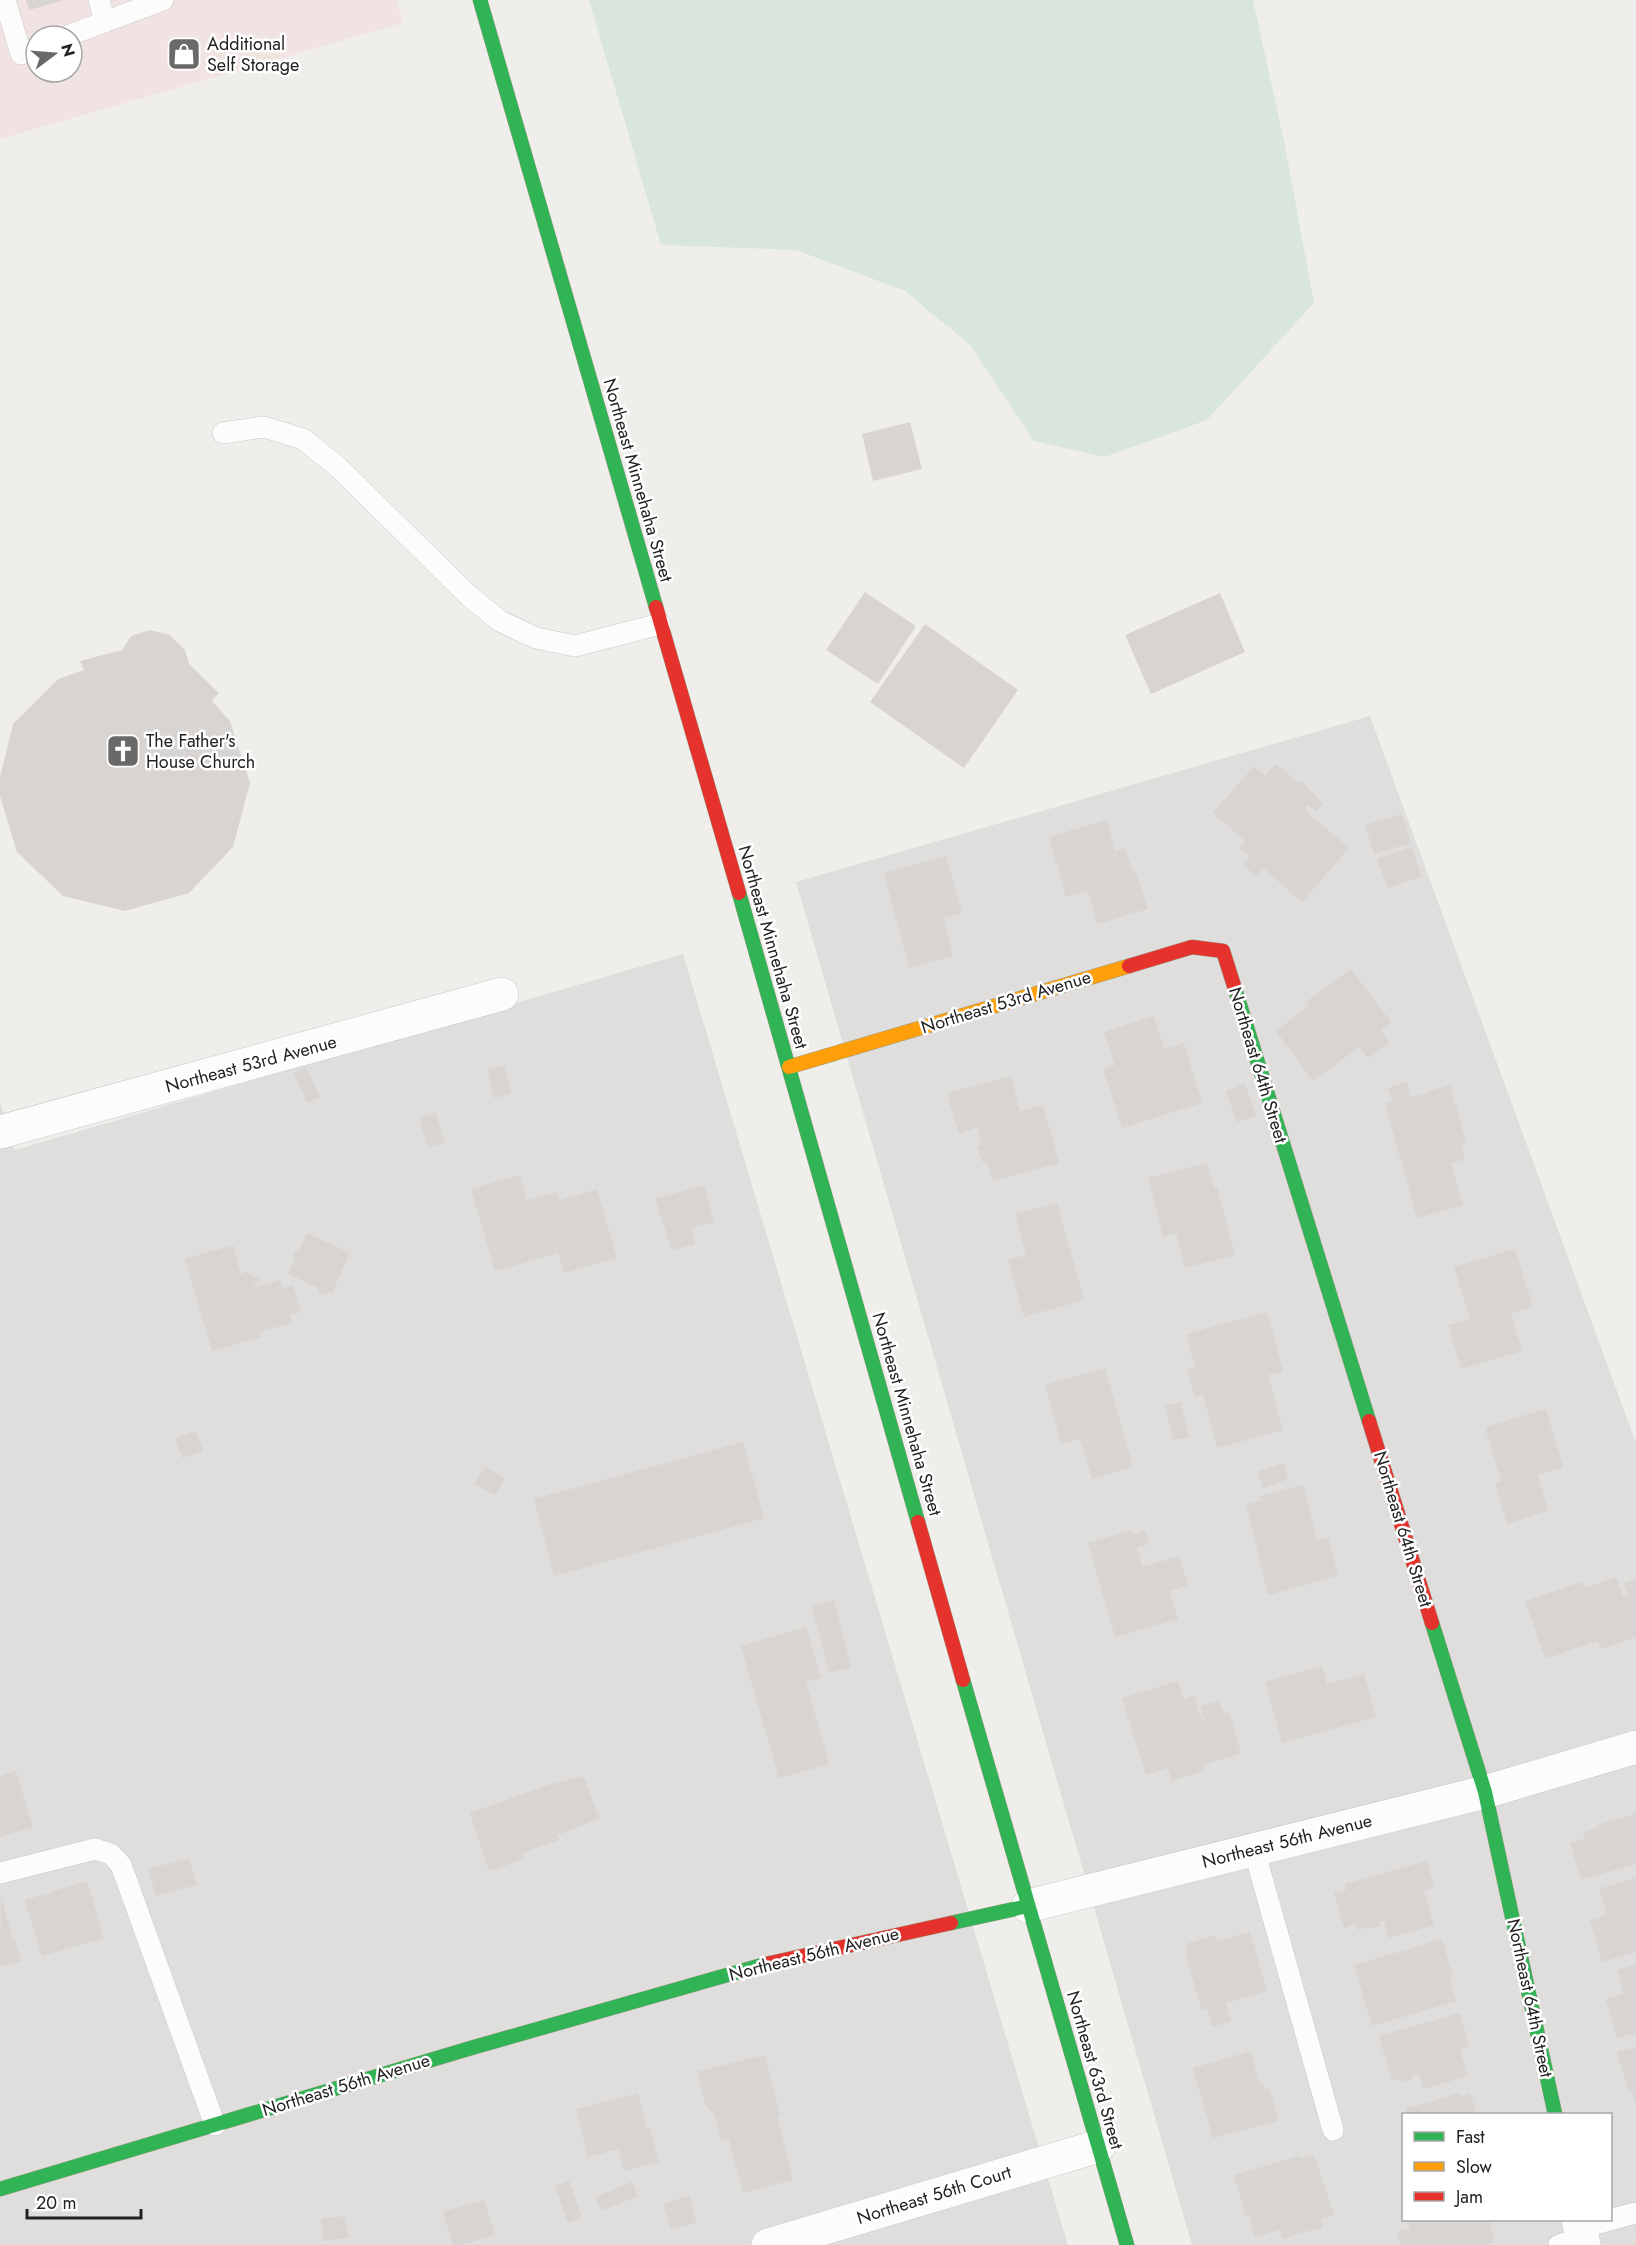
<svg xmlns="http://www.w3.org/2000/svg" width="1636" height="2245" font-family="Jost,sans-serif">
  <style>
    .residential { fill: #dfdedc; fill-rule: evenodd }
    .commercial { fill: #f1e3e1; fill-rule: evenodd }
    .wetland { fill: #d9e6de }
    .building { fill: #d7d4d2 }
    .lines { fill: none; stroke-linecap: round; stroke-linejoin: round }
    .lane-casing { stroke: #c9c8c7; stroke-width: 22 }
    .street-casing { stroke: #c9c8c7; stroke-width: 34 }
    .fast-casing { stroke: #999a82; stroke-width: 15 }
    .slow-casing { stroke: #999a82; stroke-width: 15 }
    .jam-casing { stroke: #999a82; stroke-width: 15 }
    .lane { stroke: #fdfcfc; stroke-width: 21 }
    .street { stroke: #fdfcfc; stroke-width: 33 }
    .fast { stroke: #30b455; stroke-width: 14 }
    .slow { stroke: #ff9f0a; stroke-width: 14 }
    .jam { stroke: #e5322d; stroke-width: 14 }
    .labels { text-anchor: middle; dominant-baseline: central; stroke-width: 5; stroke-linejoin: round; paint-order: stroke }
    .poi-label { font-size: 18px; fill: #222; stroke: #fff; text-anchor: start }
    .street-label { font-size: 18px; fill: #222; stroke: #fff }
  </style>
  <rect width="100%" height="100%" fill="#f0eeeb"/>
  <path class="residential" d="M1370,716L1636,1443V2245H1192L796,882ZM1404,2114H1610V2220H1404Z
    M683,954L1068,2245H0V1102L15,1150Z"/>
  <path class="commercial" d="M0,0H397L403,23L0,139ZM36,36H72V72H36Z"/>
  <path class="wetland" d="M589,0H1253L1285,146L1314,303L1207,420L1105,457L1034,441L970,345L905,291L796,250L661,245Z"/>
  <path class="building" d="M26,0H61V1L29,10Z
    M910,422L922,469L873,481L862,434Z
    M865,592L916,626L878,684L826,650Z
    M1220,593L1245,652L1151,694L1125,635Z
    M925,624L1018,690L964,768L870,702Z
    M150,630L170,635L185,650L189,664L219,693L212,701L230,721L250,783L233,847L189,893L125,911L63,896L17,852L0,796V777L13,724L58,679L84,670L80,661L122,650L131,636Z
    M1276,764L1299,783L1301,781L1323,803L1316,811L1308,805L1304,810L1349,848L1302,902L1263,868L1256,876L1243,865L1250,857L1239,848L1245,841L1213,813L1254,766L1265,776Z
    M1402,814L1411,843L1374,854L1365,825Z
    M1107,820L1115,851L1125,848L1133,872L1136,871L1148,909L1097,924L1088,891L1066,897L1049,837Z
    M1411,847L1422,876L1388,888L1377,859Z
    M946,856L962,913L943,918L953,956L909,968L884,873Z
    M1351,969L1391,1022L1381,1030L1390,1042L1368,1058L1359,1047L1313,1081L1276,1031L1309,1006L1306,1002Z
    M1154,1016L1164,1049L1184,1043L1202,1103L1122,1128L1103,1069L1115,1065L1104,1032Z
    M504,1065L511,1094L494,1098L487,1069Z
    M306,1067L320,1097L307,1103L294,1073Z
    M1011,1076L1020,1111L1043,1105L1059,1163L993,1181L987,1161L982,1162L977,1146L982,1145L977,1128L959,1134L947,1093Z
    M1407,1082L1411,1097L1450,1085L1466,1142L1461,1143L1465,1159L1451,1163L1463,1205L1417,1218L1385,1104L1393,1101L1388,1088Z
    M1245,1084L1256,1116L1237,1122L1226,1091Z
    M436,1113L445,1143L428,1148L419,1118Z
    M1207,1163L1214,1188L1217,1187L1235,1255L1185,1268L1176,1233L1163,1237L1148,1178Z
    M520,1175L527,1200L558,1192L560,1200L597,1189L617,1258L564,1273L558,1253L495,1271L471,1189Z
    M704,1185L714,1222L691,1228L695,1244L672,1250L655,1199Z
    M1057,1203L1084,1300L1024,1317L1008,1260L1026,1255L1015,1214Z
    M307,1233L350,1253L332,1293L329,1291L326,1296L317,1292L319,1288L288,1274L295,1260L293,1256L295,1251L299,1250Z
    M233,1245L241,1275L245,1271L259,1279L253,1288L280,1280L282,1288L293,1285L301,1312L290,1315L292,1323L259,1332L261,1337L212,1351L185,1259Z
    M1515,1249L1533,1307L1511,1313L1522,1351L1461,1369L1448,1325L1470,1319L1454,1267Z
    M1267,1312L1283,1371L1268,1375L1283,1430L1217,1448L1203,1394L1195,1397L1187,1369L1195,1368L1186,1334Z
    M1105,1368L1133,1467L1092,1479L1080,1439L1061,1444L1045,1385Z
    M1181,1402L1189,1437L1173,1440L1165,1405Z
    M1546,1409L1563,1467L1538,1475L1548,1511L1507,1524L1495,1483L1501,1481L1485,1427Z
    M196,1431L203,1451L182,1458L175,1438Z
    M743,1442L764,1518L554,1576L534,1499Z
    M1283,1463L1288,1479L1263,1488L1258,1472Z
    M485,1467L505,1478L495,1495L475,1484Z
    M1303,1485L1317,1540L1328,1537L1338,1576L1268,1595L1246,1504L1262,1500L1260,1496Z
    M1132,1530L1133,1534L1145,1530L1149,1544L1137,1548L1143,1567L1179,1556L1188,1585L1169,1591L1178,1619L1115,1637L1088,1543Z
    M1616,1577L1623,1597L1628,1595L1624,1583L1636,1579V1637L1601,1649L1598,1641L1545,1659L1525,1601L1583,1581L1585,1588Z
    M834,1600L851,1667L829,1673L812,1606Z
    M806,1627L821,1678L806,1682L829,1764L779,1778L741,1646Z
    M1322,1666L1327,1684L1364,1674L1376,1717L1282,1743L1265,1682Z
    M1178,1681L1184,1699L1194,1695L1202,1720L1204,1719L1200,1706L1219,1700L1224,1713L1229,1712L1241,1753L1203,1765L1205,1770L1172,1781L1168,1768L1146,1775L1122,1698Z
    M16,1771L33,1827L0,1837V1776Z
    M584,1776L599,1819L557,1835L559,1840L521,1853L524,1859L489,1871L470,1813L548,1785Z
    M1636,1814V1864L1581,1880L1570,1843L1585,1838L1584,1832L1598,1828L1597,1825Z
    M189,1858L197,1885L156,1896L148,1869Z
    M1427,1861L1434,1888L1424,1891L1434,1925L1388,1938L1384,1921L1380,1922L1381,1926L1369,1929L1368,1927L1358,1930L1356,1924L1344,1928L1334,1893L1346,1890L1345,1884Z
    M1636,1878V1952L1602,1962L1590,1920L1607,1915L1599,1889Z
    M87,1881L104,1938L42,1956L25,1900Z
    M1,1894L13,1941L15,1940L21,1961L0,1967Z
    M1250,1932L1267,1991L1226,2003L1231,2021L1212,2027L1207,2009L1202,2011L1185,1952L1188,1951L1186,1944L1215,1935L1217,1941Z
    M1442,1939L1453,1977L1449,1978L1456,2001L1372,2026L1354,1965Z
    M1636,1964V2033L1617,2038L1606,1999L1624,1994L1617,1970Z
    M1460,2013L1469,2046L1460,2049L1468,2076L1423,2089L1419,2073L1412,2075L1413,2079L1402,2082L1401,2078L1392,2081L1379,2036Z
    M1636,2047V2102H1635L1632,2091L1629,2092L1617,2052Z
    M1251,2051L1259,2082H1262L1264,2089L1269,2087L1278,2121L1213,2138L1193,2068Z
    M765,2055L780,2115L777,2116L793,2180L743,2193L729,2140L721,2141L715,2114L706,2107L697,2072Z
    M638,2093L647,2128L650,2127L659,2162L624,2171L618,2149L588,2157L576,2109Z
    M1459,2093L1460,2096L1470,2093L1477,2114H1408L1406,2109Z
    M1314,2155L1334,2215L1321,2219L1323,2227L1282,2239L1280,2230L1255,2237L1249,2216L1246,2217L1234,2175L1299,2156L1300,2159Z
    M569,2181L582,2218L568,2223L555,2186Z
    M632,2182L638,2196L601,2211L595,2197Z
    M689,2196L697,2222L671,2230L663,2204Z
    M484,2200L495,2235L461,2245H453L443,2212Z
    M345,2216L348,2238L324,2241L321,2219Z
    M1408,2220H1489L1495,2242L1484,2245H1401L1397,2232L1410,2228Z"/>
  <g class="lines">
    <defs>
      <path id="lane" d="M5,0L21,54L36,48
        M99,0L105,22
        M67,36L163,0
        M223,433L264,427L303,439L338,467L469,596L500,621L536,638L575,646L660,624
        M1254,1850L1333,2130
        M0,1873L95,1849L111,1854L121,1865L215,2125
        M1580,2228L1636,2213
        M1559,2245L1582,2238"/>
      <path id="street" d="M0,1132L502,994
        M1028,1906L1485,1792L1636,1747
        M1578,2220L1584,2245
        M768,2245L1099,2146"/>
      <path id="fast" d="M480,0L656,607
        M739,893L918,1522
        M1235,989L1369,1421
        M1432,1623L1485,1792L1555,2114
        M963,1680L1127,2245
        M951,1923L1028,1906
        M0,2189L471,2048L766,1964"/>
      <path id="slow" d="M789,1067L1129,966"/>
      <path id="jam" d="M656,607L739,893
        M1129,966L1192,947L1223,951L1235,989
        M1369,1421L1432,1623
        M918,1522L963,1680
        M766,1964L951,1923"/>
    </defs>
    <use href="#lane" class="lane-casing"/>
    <use href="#street" class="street-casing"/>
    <use href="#fast" class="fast-casing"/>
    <use href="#slow" class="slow-casing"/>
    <use href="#jam" class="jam-casing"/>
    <use href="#lane" class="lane"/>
    <use href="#street" class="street"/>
    <use href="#fast" class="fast"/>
    <use href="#slow" class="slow"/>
    <use href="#jam" class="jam"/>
  </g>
  <defs>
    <symbol id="shop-square" viewBox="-11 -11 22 22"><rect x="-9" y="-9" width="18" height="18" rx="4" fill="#6a6968" stroke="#fff"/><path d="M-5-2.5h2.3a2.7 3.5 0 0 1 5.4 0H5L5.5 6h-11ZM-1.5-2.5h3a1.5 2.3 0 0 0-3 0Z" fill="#fff"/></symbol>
    <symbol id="church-square" viewBox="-11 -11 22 22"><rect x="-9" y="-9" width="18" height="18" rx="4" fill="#6a6968" stroke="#fff"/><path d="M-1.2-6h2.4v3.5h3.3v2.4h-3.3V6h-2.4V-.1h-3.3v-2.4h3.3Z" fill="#fff"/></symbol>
  </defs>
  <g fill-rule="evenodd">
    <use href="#shop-square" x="165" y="35" width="38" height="38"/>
    <use href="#church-square" x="104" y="732" width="38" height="38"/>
  </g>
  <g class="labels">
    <g class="poi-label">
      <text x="207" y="44">Additional<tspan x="207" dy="21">Self Storage</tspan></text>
      <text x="146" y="741">The Father's<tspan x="146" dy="21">House Church</tspan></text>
    </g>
    <g class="street-label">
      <text transform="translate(638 480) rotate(74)">Northeast Minnehaha Street</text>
      <text transform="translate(773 947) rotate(74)">Northeast Minnehaha Street</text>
      <text transform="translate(1006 1002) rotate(-17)">Northeast 53rd Avenue</text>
      <text transform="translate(251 1064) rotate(-15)">Northeast 53rd Avenue</text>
      <text transform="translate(1258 1065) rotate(73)">Northeast 64th Street</text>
      <text transform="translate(907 1414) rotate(74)">Northeast Minnehaha Street</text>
      <text transform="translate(1403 1529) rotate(73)">Northeast 64th Street</text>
      <text transform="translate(1287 1841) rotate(-14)">Northeast 56th Avenue</text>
      <text transform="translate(814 1954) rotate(-14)">Northeast 56th Avenue</text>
      <text transform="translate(1530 1998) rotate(78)">Northeast 64th Street</text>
      <text transform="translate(1095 2070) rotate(74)">Northeast 63rd Street</text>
      <text transform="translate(346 2085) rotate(-17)">Northeast 56th Avenue</text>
      <text transform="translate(934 2195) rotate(-17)">Northeast 56th Court</text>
    </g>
  </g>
  <rect x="1402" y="2113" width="210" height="108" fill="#ffffff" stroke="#a7a7a7" stroke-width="1.5"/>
  <rect x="1414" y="2132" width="30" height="9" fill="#30b455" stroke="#a7a7a7" stroke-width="1.5"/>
  <text x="1456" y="2143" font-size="18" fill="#222222">Fast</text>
  <rect x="1414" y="2162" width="30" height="9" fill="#ff9f0a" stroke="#a7a7a7" stroke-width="1.5"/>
  <text x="1456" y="2173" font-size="18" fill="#222222">Slow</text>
  <rect x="1414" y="2192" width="30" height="9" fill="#e5322d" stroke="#a7a7a7" stroke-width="1.5"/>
  <text x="1456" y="2203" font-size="18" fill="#222222">Jam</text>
  <g transform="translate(54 54) rotate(74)"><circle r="28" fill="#ffffff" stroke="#a7a7a7" stroke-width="1.5"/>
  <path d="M0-4.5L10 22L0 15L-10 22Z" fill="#6a6968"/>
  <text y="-9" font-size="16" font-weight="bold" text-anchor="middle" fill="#222222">N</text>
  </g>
  <path d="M27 2209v9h114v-9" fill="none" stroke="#222222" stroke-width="3"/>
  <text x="36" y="2209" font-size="18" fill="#222222" stroke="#ffffff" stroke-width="4.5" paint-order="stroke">20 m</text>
</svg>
